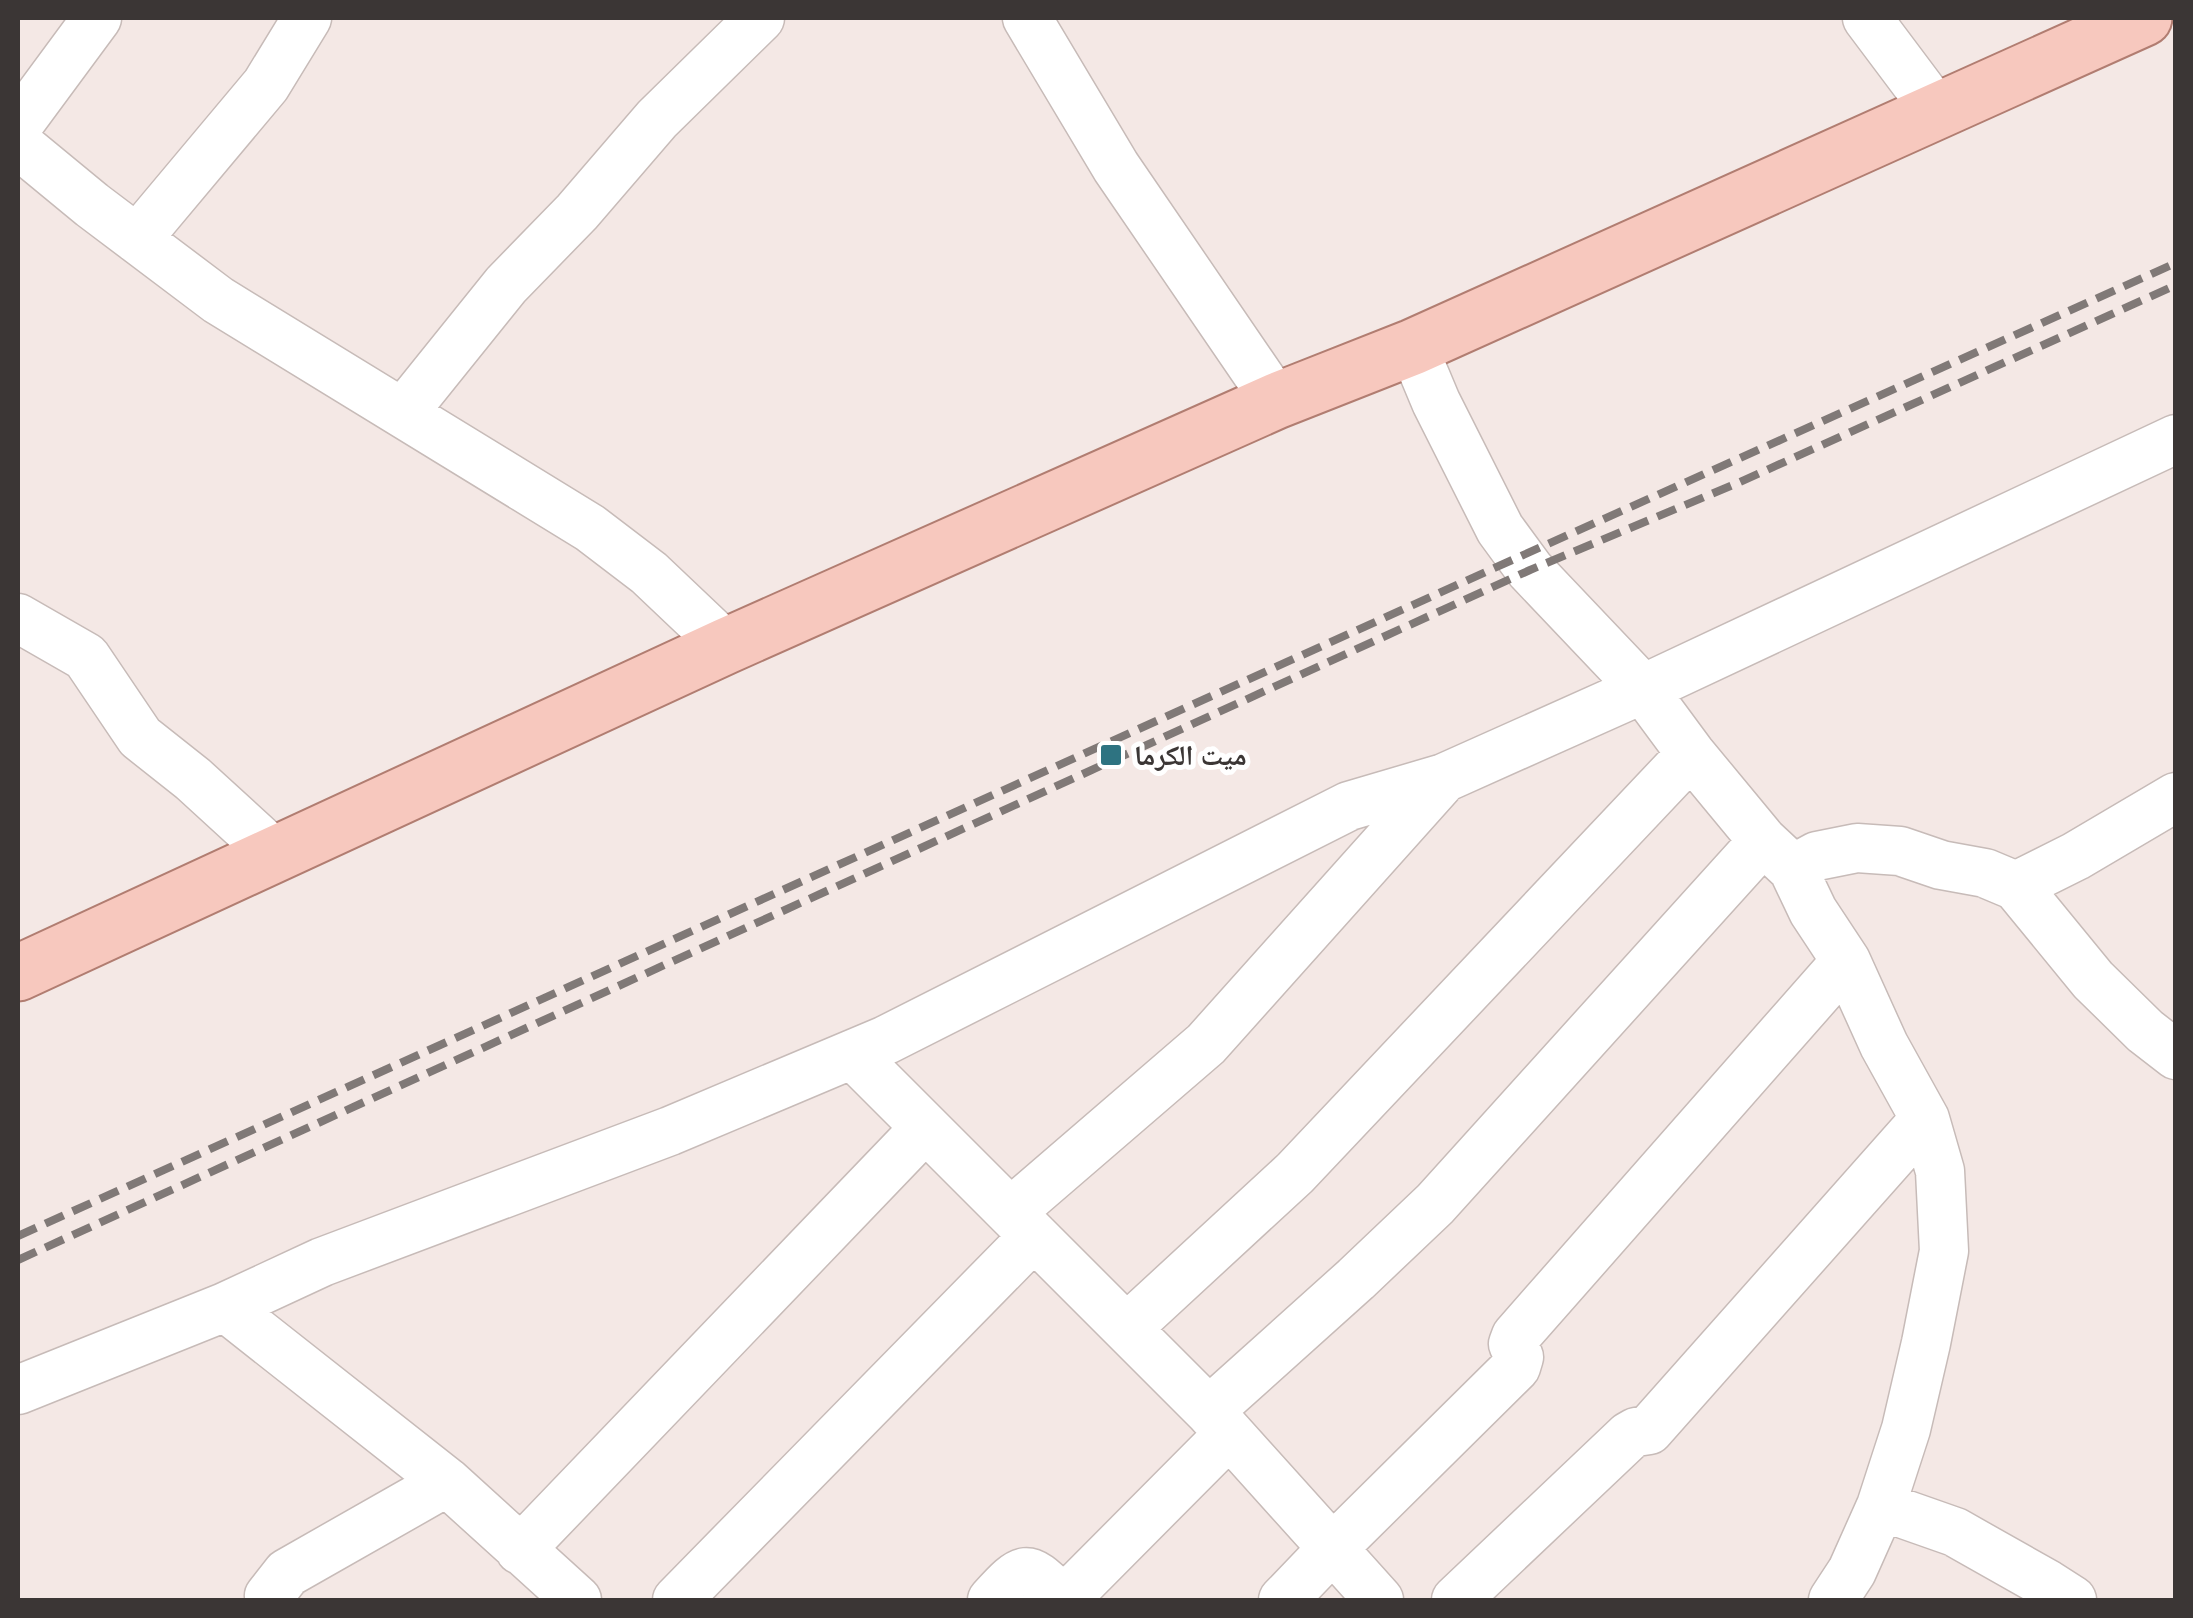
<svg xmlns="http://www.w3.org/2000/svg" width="2193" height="1618" font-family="Roboto,'Noto Naskh Arabic',sans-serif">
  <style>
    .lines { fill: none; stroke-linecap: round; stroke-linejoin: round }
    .minor-casing { stroke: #c7bbb8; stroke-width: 51 }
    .major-casing { stroke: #b17d71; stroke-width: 59 }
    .minor { stroke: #fff; stroke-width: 48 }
    .major { stroke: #f7c8be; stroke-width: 55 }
    .rail { stroke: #807977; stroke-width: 8; stroke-dasharray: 20 10; stroke-linecap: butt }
    .poi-dot { fill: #2e7381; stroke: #fff; stroke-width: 4 }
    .labels { text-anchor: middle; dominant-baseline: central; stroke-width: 10; stroke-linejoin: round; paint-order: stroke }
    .poi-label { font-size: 28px; font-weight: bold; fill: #3b3635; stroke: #fff; text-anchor: start }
  </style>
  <rect width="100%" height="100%" fill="#f4e8e5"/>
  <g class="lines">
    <defs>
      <path id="minor" d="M1027,18L1116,167L1276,401
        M1867,18L1936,110
        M18,125L97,18
        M18,144L92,205L218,300L590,528L649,573L726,646
        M137,239L266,85L307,18
        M1413,347L1436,402L1500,529L1530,570L1643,689L1691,754L1763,841L1793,869L1813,911L1846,961L1884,1045L1925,1119L1940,1171L1944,1251L1926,1343L1906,1429L1881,1506L1852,1571L1833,1600
        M403,413L506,285L577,212L657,119L760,18
        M18,618L86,657L140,737L193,779L275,854
        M1793,869L1817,856L1857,848L1900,851L1941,865L1985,873L2016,886L2076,856L2176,797
        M2016,886L2093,980L2145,1031L2176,1055
        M853,1055L1209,1411L1379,1600
        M1011,1212L1206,1044L1444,778
        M225,1307L447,1482L577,1600
        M1127,1328L1295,1173L1691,754
        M18,1390L225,1307L322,1262L670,1131L886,1040L1349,806L1444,778L1643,689L2176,439
        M1209,1411L1356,1279L1435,1204L1763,841
        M1881,1506L1955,1532L2047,1584L2072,1600
        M520,1550L925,1128
        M270,1600L269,1596L287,1573L447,1482
        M677,1600L1034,1236
        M992,1600C1028,1560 1027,1566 1064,1600L1229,1434
        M1283,1600L1332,1549L1516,1367L1519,1357L1513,1344L1516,1336L1846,961
        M1456,1600L1629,1436L1636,1432L1649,1430L1925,1119"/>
      <path id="major" d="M18,973L726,646L1276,401L1413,347L2144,18"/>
    </defs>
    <use href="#minor" class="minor-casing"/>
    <use href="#major" class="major-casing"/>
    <use href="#minor" class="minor"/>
    <use href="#major" class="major"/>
    <path class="rail" d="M18,1236L1521,556L2176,263
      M18,1260L1530,570L1740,482L2176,285"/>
  </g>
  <rect class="poi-dot" x="1099" y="743" width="24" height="24" rx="5"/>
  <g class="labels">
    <g class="poi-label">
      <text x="1134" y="755">ميت الكرما</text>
    </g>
  </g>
  <rect width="2193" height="1618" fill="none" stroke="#3b3635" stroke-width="40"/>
</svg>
